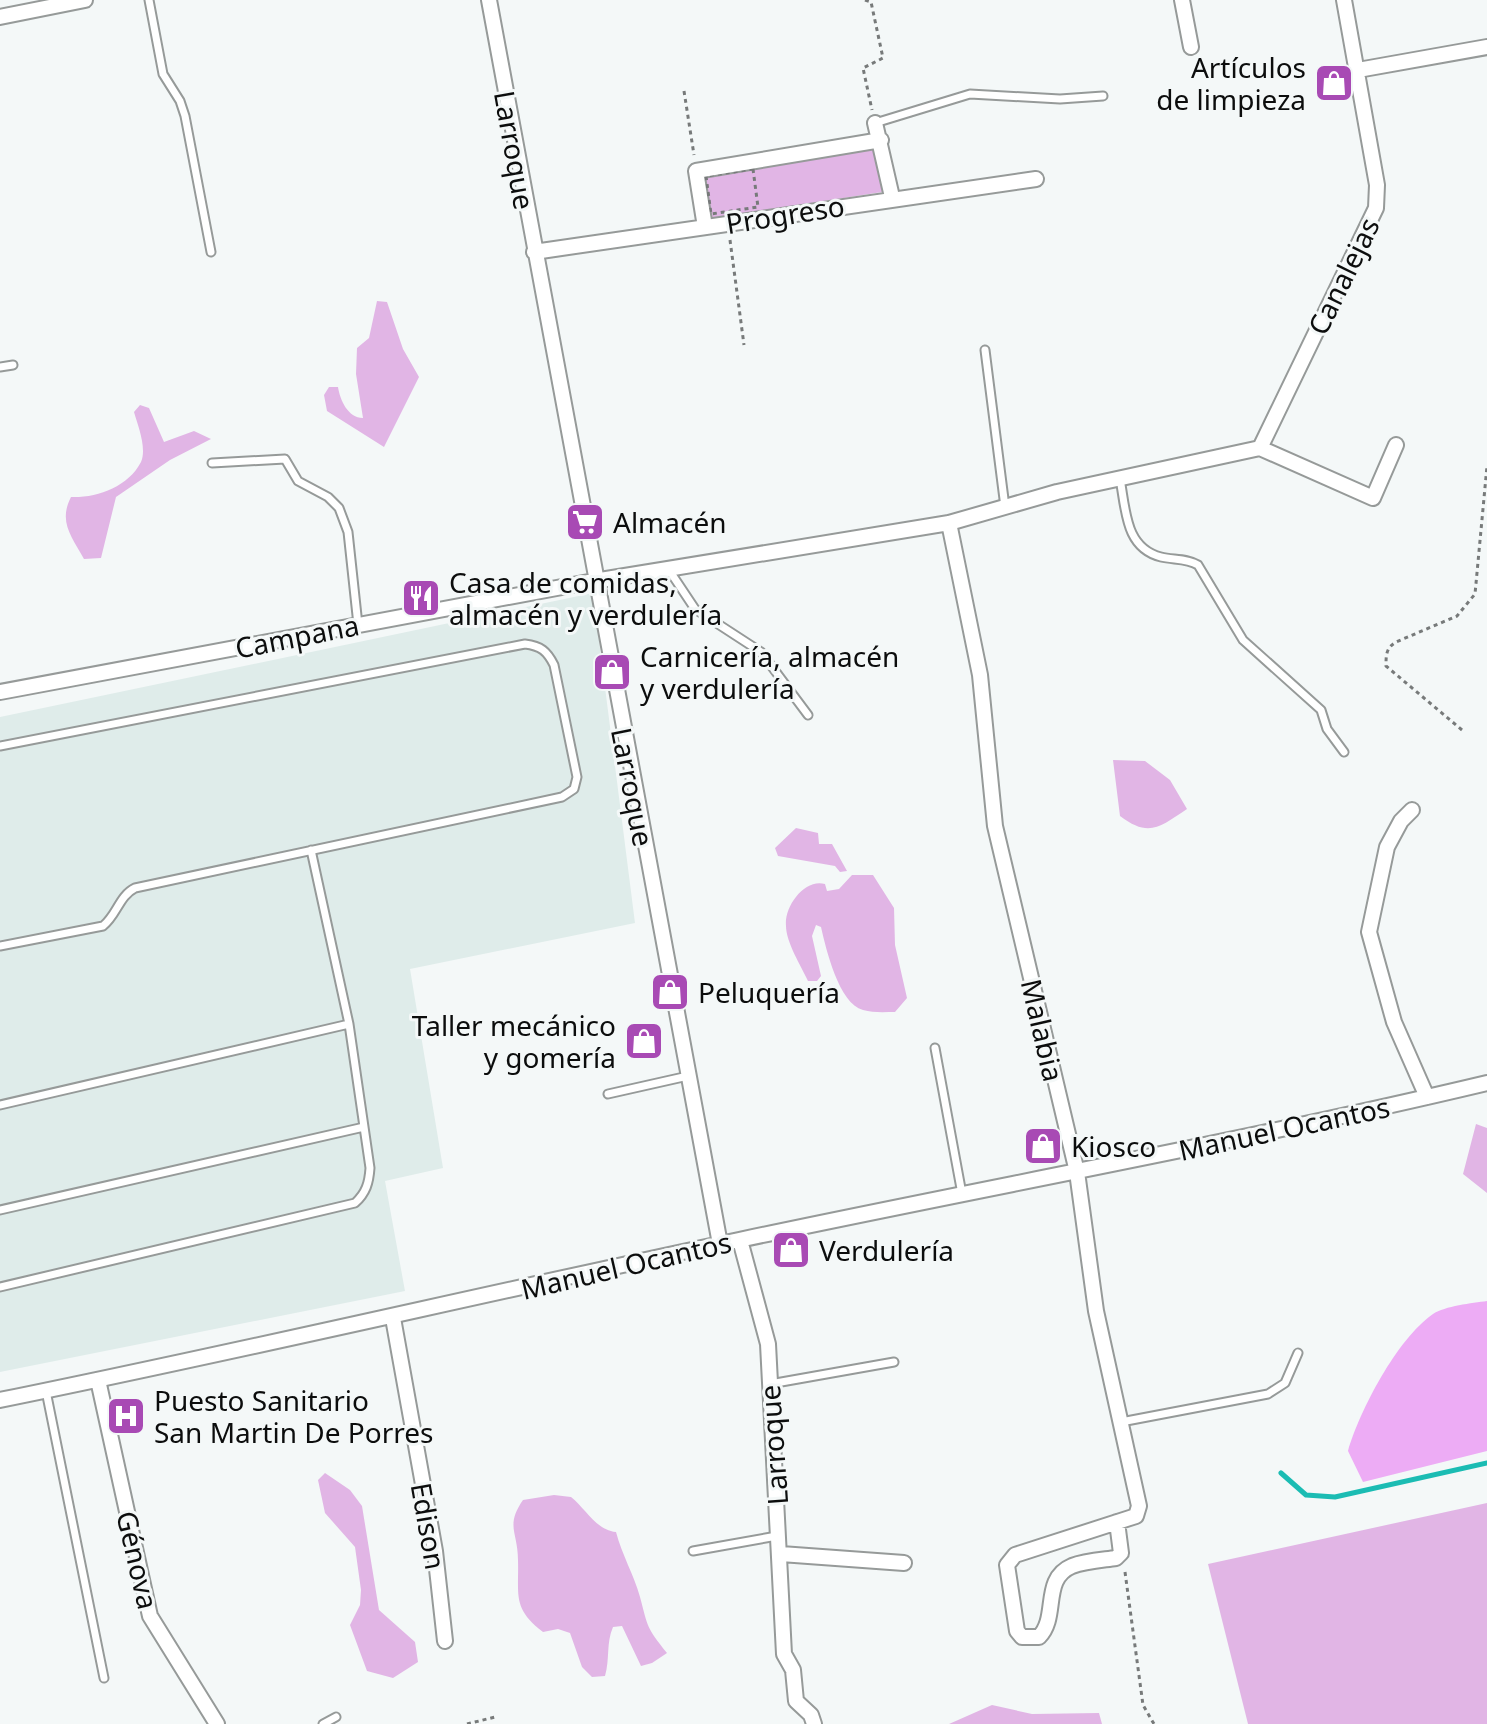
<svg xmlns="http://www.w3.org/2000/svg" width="1487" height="1724" font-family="'Noto Sans',sans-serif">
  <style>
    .built { fill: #dfecea }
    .green { fill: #e1b5e5 }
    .forest { fill: #edacf5 }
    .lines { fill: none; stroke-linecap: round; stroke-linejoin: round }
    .stream { stroke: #1bbcb3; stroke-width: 5 }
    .lane-casing { stroke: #969a99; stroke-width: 11 }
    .street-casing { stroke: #969a99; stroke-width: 18 }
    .path { stroke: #777a7a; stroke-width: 3; stroke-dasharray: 4 4; stroke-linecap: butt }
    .lane { stroke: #fff; stroke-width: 7 }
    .street { stroke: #fff; stroke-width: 14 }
    .labels { text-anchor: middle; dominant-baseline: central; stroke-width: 6; stroke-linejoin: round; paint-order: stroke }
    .poi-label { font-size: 28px; fill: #0c0d0d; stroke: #f4f8f8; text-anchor: start }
    .street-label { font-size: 28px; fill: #0c0d0d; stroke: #f4f8f8 }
  </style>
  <rect width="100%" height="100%" fill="#f4f8f8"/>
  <path class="built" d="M593,593L635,923L410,969L443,1168L385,1181L405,1291L0,1372V717Z"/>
  <path class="green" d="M875,146L882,192L709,219L702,173Z
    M377,301L387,302L403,349L419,377L384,447L327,411L324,395L329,387H338C340,400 348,418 363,418L356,374L357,348L369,338Z
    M140,405L149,408L164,442L194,431L211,439L170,460L116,497L101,558L84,559C72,537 58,522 71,497C97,498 128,487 141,462C147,448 138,426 134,412Z
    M1113,760L1145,761L1170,780L1187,809C1160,827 1149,838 1120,816Z
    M796,828L818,833L819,844H832L847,871L840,872L835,866L778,856L775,848Z
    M852,875H873L894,908L895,945L907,998L895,1012C885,1012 873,1013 863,1010C839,1004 826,949 821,927L816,925L812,936L821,976L817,981H808C801,966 786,942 786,926C784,906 805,878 825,884L827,891L839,889Z
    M1476,1124L1487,1128V1193L1463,1174Z
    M325,1473L350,1490L362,1506L379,1610L415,1642L418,1662L393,1678L367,1671L350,1625L360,1605L361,1590L355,1547L325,1513L318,1480Z
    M554,1495L571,1497C586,1509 596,1530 616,1532C622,1555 634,1575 640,1597C648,1627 646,1627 667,1653L652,1663L641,1666L622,1626L613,1627C606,1643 610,1659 605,1676L592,1677L582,1667L570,1633L558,1629L543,1632C512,1608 519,1595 518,1560C518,1532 505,1526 523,1500Z
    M1487,1503V1724H1248L1208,1564Z
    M992,1705L1032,1714L1099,1713L1102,1724H949Z"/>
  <path class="forest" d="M1487,1301V1451L1363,1482L1348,1451C1360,1410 1397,1339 1433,1314C1445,1306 1472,1303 1487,1301Z"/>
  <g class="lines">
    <path class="stream" d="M1281,1473L1306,1495L1335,1497L1487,1463"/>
    <defs>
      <path id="lane" d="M149,0L163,74L180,101L185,116L211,252
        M875,123L970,94L1060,99L1103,96
        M985,350L1005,507
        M0,367L13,365
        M212,463L285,459L298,481L328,497L339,508L348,532L358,625
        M1120,479C1126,510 1125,548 1161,557C1173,560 1187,558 1198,565L1243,640L1321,710L1327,729L1344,752
        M669,570L695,609L761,652L808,715
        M0,746L525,644C541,646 547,651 554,665L577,777L574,789L562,797L135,888C119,896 117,915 103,926L0,946
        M935,1048L962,1194
        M608,1094L688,1076
        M0,1105L349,1024
        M0,1210L364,1127
        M0,1287L355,1203C366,1193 369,1183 370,1168L349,1024L311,850
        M770,1384L894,1362
        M46,1391L104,1678
        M1121,1422L1268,1394L1285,1383L1298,1353
        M693,1551L777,1536
        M323,1724L336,1717"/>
      <path id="street" d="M489,0L720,1244
        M1182,0L1191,47
        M0,17L85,0
        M1358,70L1487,47
        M875,123L892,197
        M705,227L696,171L881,140
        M534,252L1036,179
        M1260,448L1376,208L1377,185L1344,0
        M949,523L980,675L995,826L1077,1172L1096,1311L1139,1506L1136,1516L1015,1555L1007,1565L1017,1631L1022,1637H1039C1059,1617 1041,1579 1072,1566C1085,1561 1102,1560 1116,1558L1121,1553L1117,1522
        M0,692L594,581L949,523L1057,492L1260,448L1373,498L1396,445
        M1412,810L1401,821L1387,847L1369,932L1394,1022L1427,1097
        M740,1240L768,1344L784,1654L793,1670L796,1701L811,1715L814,1724
        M393,1318L435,1551L445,1641
        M98,1380L150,1616L217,1724
        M0,1400C247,1350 492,1292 739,1240C988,1187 1239,1142 1487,1083
        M781,1554L904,1563"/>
    </defs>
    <use href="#lane" class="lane-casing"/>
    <use href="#street" class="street-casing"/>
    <path class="path" d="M865,0L871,2L883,58L863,68L872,110
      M684,91L694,155
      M753,169L758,207L711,214L706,176Z
      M730,240L744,345
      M1462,730L1386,666C1386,655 1386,648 1396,642L1457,616L1475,594L1487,466
      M1125,1572L1143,1705L1154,1724
      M467,1724L495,1717"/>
    <use href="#lane" class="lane"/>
    <use href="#street" class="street"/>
  </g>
  <defs>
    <symbol id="shop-square" viewBox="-11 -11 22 22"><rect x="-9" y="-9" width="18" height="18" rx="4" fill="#a84ab4" stroke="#f4f8f8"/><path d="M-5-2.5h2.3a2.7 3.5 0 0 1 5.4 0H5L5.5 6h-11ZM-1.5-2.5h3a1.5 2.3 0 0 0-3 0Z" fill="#fff"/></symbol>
    <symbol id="supermarket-square" viewBox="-11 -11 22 22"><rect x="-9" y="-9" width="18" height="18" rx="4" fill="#a84ab4" stroke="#f4f8f8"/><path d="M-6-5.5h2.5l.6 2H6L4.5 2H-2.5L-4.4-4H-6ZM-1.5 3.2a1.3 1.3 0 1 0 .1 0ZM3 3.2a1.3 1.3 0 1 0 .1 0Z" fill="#fff"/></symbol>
    <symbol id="restaurant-square" viewBox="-11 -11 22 22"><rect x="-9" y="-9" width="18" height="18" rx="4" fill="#a84ab4" stroke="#f4f8f8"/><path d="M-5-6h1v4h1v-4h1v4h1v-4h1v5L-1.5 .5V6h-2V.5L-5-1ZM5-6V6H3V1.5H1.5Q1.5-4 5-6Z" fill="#fff"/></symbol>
    <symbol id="hospital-square" viewBox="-11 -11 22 22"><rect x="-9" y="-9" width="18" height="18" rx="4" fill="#a84ab4" stroke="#f4f8f8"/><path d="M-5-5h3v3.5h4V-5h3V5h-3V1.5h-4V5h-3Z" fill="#fff"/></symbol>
  </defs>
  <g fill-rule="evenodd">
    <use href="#shop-square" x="1312" y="61" width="44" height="44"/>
    <use href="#supermarket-square" x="563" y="500" width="44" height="44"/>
    <use href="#restaurant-square" x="399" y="576" width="44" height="44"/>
    <use href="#shop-square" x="590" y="650" width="44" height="44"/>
    <use href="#shop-square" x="648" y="970" width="44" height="44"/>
    <use href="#shop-square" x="622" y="1019" width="44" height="44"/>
    <use href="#shop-square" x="1021" y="1124" width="44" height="44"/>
    <use href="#shop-square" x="769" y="1228" width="44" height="44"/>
    <use href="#hospital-square" x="104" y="1394" width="44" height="44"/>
  </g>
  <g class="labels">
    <g class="poi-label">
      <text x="1306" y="67" text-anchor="end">Artículos<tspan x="1306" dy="32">de limpieza</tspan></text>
      <text x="613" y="522">Almacén</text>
      <text x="449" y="582">Casa de comidas,<tspan x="449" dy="32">almacén y verdulería</tspan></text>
      <text x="640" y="656">Carnicería, almacén<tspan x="640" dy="32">y verdulería</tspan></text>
      <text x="698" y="992">Peluquería</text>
      <text x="616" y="1025" text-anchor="end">Taller mecánico<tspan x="616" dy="32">y gomería</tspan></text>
      <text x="1071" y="1146">Kiosco</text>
      <text x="819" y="1250">Verdulería</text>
      <text x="154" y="1400">Puesto Sanitario<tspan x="154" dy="32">San Martin De Porres</tspan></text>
    </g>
    <g class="street-label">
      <text transform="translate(515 150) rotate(80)">Larroque</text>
      <text transform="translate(785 214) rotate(-9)">Progreso</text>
      <text transform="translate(1343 276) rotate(-64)">Canalejas</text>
      <text transform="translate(297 636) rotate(-11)">Campana</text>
      <text transform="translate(633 787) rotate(79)">Larroque</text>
      <text transform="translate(1043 1030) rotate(77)">Malabia</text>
      <text transform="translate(1284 1128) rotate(-12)">Manuel Ocantos</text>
      <text transform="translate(626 1265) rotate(-13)">Manuel Ocantos</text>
      <text transform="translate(773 1445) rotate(-94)">Larroque</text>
      <text transform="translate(429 1526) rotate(80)">Edison</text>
      <text transform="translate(138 1560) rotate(77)">Génova</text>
    </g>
  </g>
</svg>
